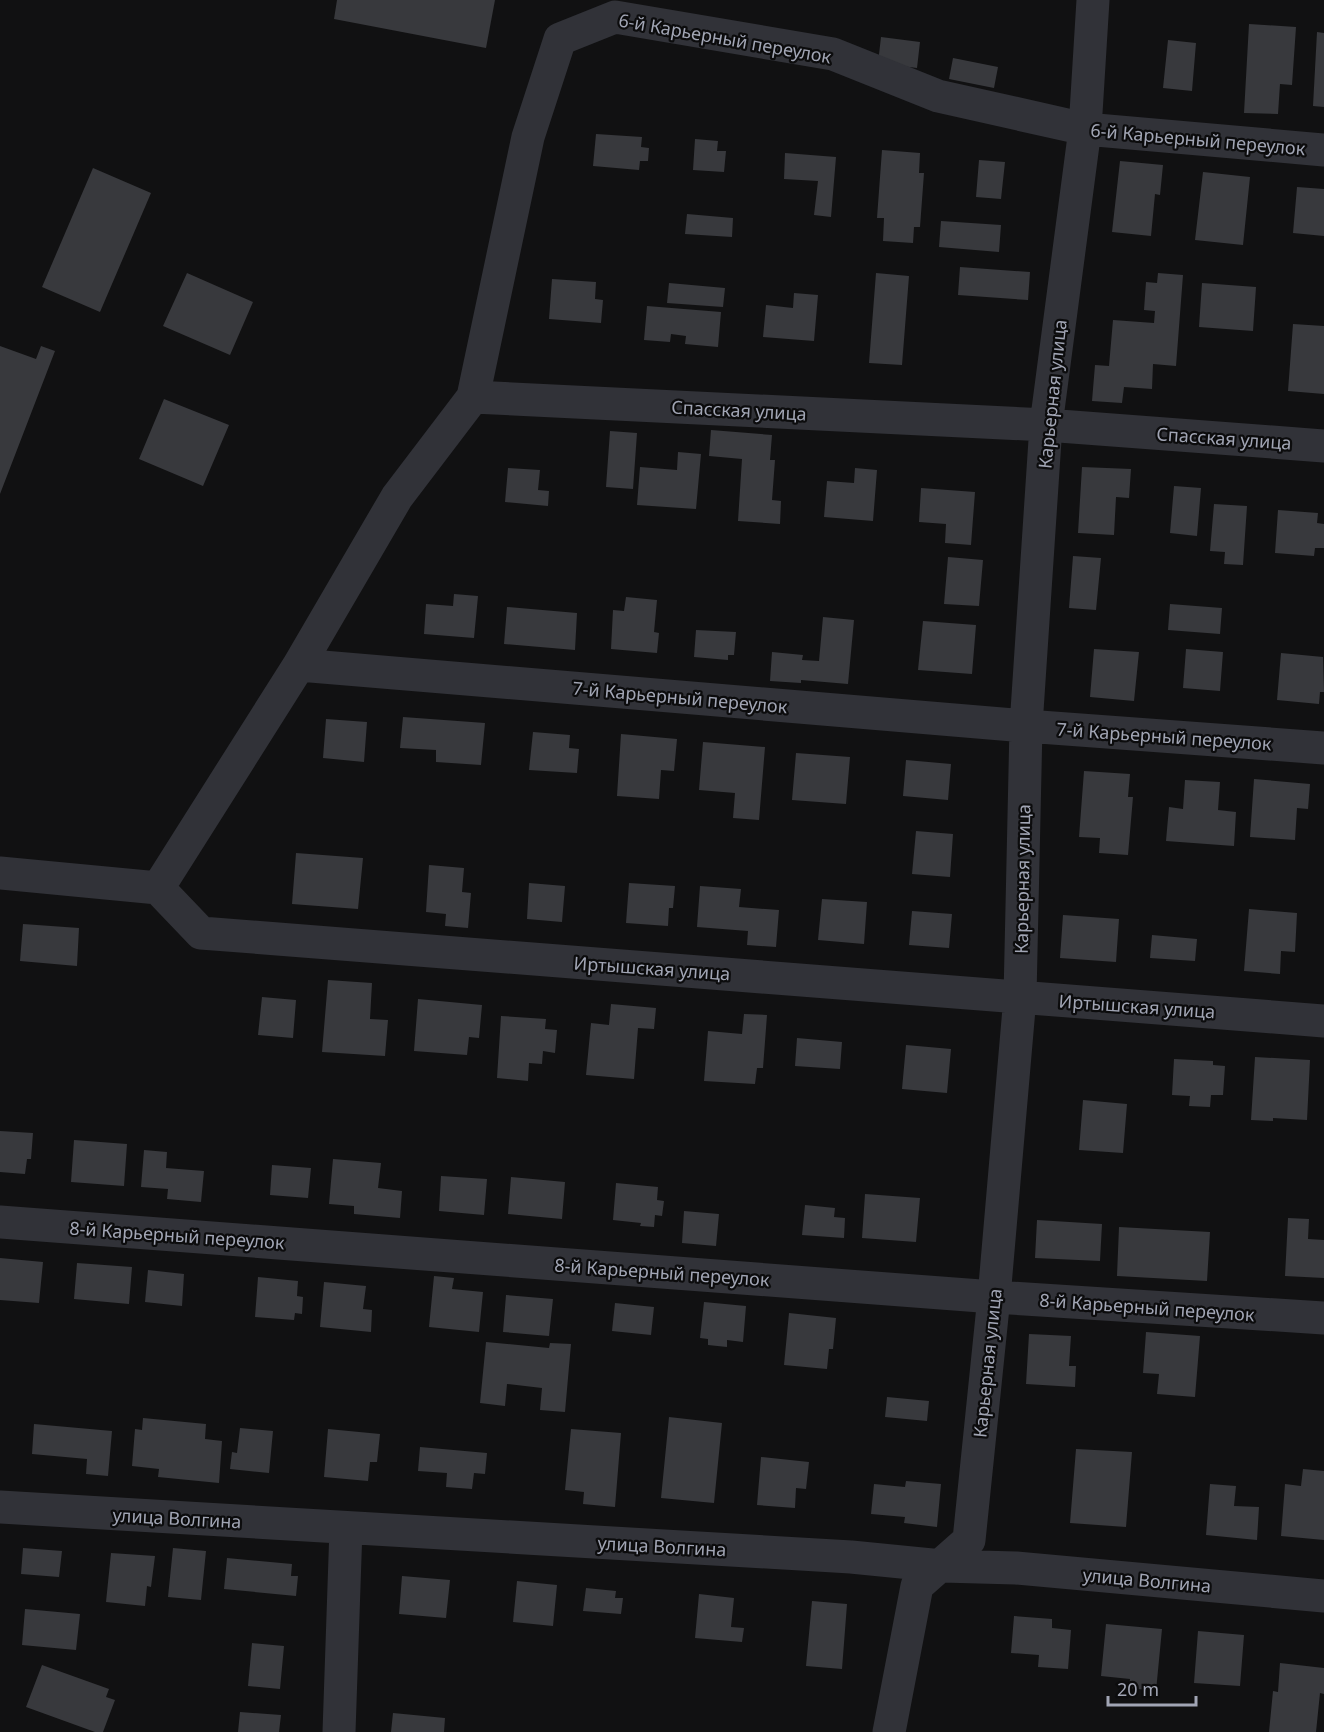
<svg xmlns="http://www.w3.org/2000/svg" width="1324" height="1732" font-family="'Noto Sans',sans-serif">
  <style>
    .building { fill: #38393d }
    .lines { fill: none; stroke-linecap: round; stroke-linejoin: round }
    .minor { stroke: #313238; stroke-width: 33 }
    .labels { text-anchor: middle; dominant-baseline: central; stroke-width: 4.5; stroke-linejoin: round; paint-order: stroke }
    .street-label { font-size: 18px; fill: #a1a5b4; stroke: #0c0c0d }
  </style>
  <rect width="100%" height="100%" fill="#111112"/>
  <path class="building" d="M337,0H495L486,48L334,19Z
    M1249,24L1296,27L1292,85L1280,84L1278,114L1244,113Z
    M1317,32L1324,33V107L1313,106Z
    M881,37L920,42L917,68L878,63Z
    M1168,40L1196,43L1192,91L1163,88Z
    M953,58L998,67L994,88L949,79Z
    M596,134L642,137L641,147L649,148L648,161H640L639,170L593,166Z
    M695,139L718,141L717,151H726L724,172L693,170Z
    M882,150L920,153L919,173H924L920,227H914L913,243L883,241L884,218H877Z
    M785,153L836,157L831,217L814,215L818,181L784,179Z
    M979,160L1005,162L1001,199L976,197Z
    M1120,161L1163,165L1160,195L1155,194L1151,236L1112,232Z
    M93,168L151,193L100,312L42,287Z
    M1203,172L1250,177L1243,245L1195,240Z
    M1297,187L1324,189V236L1293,233Z
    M687,214L733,218L732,237L685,234Z
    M941,221L1001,225L999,252L939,247Z
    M960,267L1030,272L1028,300L958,295Z
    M187,273L253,302L230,355L163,326Z
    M876,273L909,276L902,365L869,363Z
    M1158,273L1183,275L1176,366L1153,364L1152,389L1124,387L1122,403L1092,401L1095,365L1109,366L1113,320L1154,323L1155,311L1144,310L1146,282L1157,283Z
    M552,279L596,282L595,299L603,300L601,323L549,319Z
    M669,283L725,288L723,307L667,303Z
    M1202,283L1256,287L1253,331L1199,327Z
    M794,293L818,295L814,341L763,337L766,305L793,308Z
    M647,306L721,312L718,347L685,344L686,336L671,334L670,342L644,340Z
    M1293,324L1324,326V394L1288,391Z
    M0,346L36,359L41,346L55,351L0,494Z
    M164,399L229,425L203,486L139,459Z
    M711,430L772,435L770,460H775L772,500L781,501L780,524L738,521L742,459L709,456Z
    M610,431L637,433L633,489L606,487Z
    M678,452L701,454L696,509L637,505L640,467L677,470Z
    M1082,467L1131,469L1129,498L1116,497L1114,535L1078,533Z
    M508,468L540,470L538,490L549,491L548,506L505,502Z
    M855,468L877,470L873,521L824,517L827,481L854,483Z
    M1174,486L1201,488L1197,536L1170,533Z
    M921,488L975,492L971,545L945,543L946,524L919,522Z
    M1214,504L1247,506L1243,565L1224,564L1225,552L1210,551Z
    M1278,510L1318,513L1317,523L1324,524V548H1315L1314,556L1275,553Z
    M1073,556L1101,558L1096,610L1069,608Z
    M948,557L983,560L979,606L944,604Z
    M454,594L478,596L474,638L424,634L426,604L453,606Z
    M626,597L657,600L654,632L659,633L657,653L611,649L613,610L624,611Z
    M1170,604L1222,608L1220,634L1168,630Z
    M507,607L577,613L575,650L504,644Z
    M823,617L854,620L848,684L801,680V683L770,681L772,652L803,655L802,660L819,661Z
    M923,621L976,625L972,674L918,670Z
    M696,630L736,632L734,655H728V660L694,657Z
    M1094,649L1139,652L1134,701L1090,697Z
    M1186,649L1223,652L1220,691L1183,688Z
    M1281,653L1323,657L1324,692H1320L1319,704L1277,700Z
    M403,717L485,723L481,765L436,762V750L400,748Z
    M326,719L367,722L364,762L323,758Z
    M533,732L570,735L569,748L579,749L577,773L529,770Z
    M621,734L677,739L674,771L661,770L659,799L617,796Z
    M703,742L765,747L759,820L733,818L735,793L699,790Z
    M796,753L850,757L846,804L792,800Z
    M906,760L951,764L948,800L903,796Z
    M1084,771L1130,774L1128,797H1133L1128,855L1099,853L1100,838L1079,837Z
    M1254,779L1310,784L1308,809L1297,808L1295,840L1250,837Z
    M1185,780L1220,782L1218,810L1236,812L1234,846L1166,841L1169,807L1183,809Z
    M916,831L953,834L950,877L912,874Z
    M296,853L363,858L358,909L292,904Z
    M429,865L464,868L462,892L471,893L468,928L445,926L446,914L426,912Z
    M529,883L565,886L562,922L527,919Z
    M629,883L675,886L673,908H669L668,926L626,923Z
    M700,886L741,889L739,907L779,910L776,947L747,945L748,931L697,927Z
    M822,899L867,902L864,944L818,940Z
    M1249,909L1297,913L1295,952L1281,951L1280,974L1244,971Z
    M912,911L952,914L949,948L909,945Z
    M1063,915L1119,919L1116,962L1060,958Z
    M23,924L79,928L77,966L20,961Z
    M1152,935L1197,939L1195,961L1150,958Z
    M328,980L372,983L370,1019L388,1020L385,1056L322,1052Z
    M262,997L296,1000L293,1038L258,1035Z
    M418,999L482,1005L479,1038L469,1037L467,1055L414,1051Z
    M611,1004L656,1008L654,1029L638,1028L634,1079L586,1075L591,1023L609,1025Z
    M744,1014L767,1015L763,1068H757L755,1084L704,1081L708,1031L742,1034Z
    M501,1016L546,1019L545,1029L557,1030L555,1053L543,1051L542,1064L529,1063L528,1081L497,1078Z
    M797,1038L842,1042L840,1069L795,1066Z
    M906,1045L951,1049L947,1093L902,1089Z
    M1255,1057L1310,1060L1307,1120L1273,1118V1121L1251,1120Z
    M1174,1059L1213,1061V1065L1225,1066L1223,1095H1211L1210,1107L1189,1106L1190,1096L1172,1095Z
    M1083,1100L1127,1104L1123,1153L1079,1150Z
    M0,1131L33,1133L31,1159H27L25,1174L0,1172Z
    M74,1140L127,1144L124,1186L71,1182Z
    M144,1150L167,1152L166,1168L204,1171L201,1202L167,1199L168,1189L141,1187Z
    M333,1159L381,1163L378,1188L402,1191L400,1218L354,1214V1206L329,1204Z
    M272,1165L311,1168L308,1198L270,1195Z
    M441,1176L487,1179L484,1215L439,1211Z
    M511,1177L565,1182L562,1219L508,1214Z
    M616,1183L658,1187L657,1200L664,1201L662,1216L655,1215L654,1227L640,1226L641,1223L613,1220Z
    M865,1194L920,1198L916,1242L862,1238Z
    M805,1205L835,1208L834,1217L845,1218L844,1238L802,1235Z
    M684,1211L719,1214L716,1246L682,1243Z
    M1288,1218L1309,1219L1308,1239L1324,1240V1278L1285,1276Z
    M1037,1220L1102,1224L1100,1261L1035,1258Z
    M1119,1227L1210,1232L1207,1281L1117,1276Z
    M0,1258L43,1262L39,1303L0,1300Z
    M77,1263L132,1267L129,1304L74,1299Z
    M148,1270L184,1274L182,1306L145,1302Z
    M434,1276L454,1278L452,1289L483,1292L479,1332L429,1327Z
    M258,1277L298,1281L297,1296L303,1297L302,1314L295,1313L294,1320L255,1317Z
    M324,1282L366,1286L363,1309L372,1310L371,1332L320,1327Z
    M506,1295L553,1299L549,1336L503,1332Z
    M704,1302L746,1306L743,1342L727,1340V1347L708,1345V1339L700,1338Z
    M615,1303L654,1307L651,1335L612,1331Z
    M789,1313L836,1318L833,1349H829L827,1369L784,1365Z
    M1146,1332L1200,1336L1195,1397L1157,1394L1159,1374L1143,1373Z
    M1029,1334L1071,1336L1069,1366H1076L1075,1387L1026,1384Z
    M486,1342L549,1348L550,1343L571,1344L565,1412L540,1410L542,1388L507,1384L505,1406L480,1403Z
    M887,1397L929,1401L927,1421L885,1417Z
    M669,1417L722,1423L714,1503L661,1498Z
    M143,1418L206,1424L205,1439L222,1441L219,1483L158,1477L159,1469L132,1466L135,1429L142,1430Z
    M34,1424L112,1431L108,1476L86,1474L87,1459L32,1454Z
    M240,1428L273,1431L269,1473L230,1469L232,1452L237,1453Z
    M328,1429L380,1434L377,1462H370L368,1481L324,1477Z
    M571,1429L621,1433L615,1507L583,1504L584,1492L565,1490Z
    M420,1447L487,1453L485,1474L474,1473L472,1489L446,1487L447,1473L418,1471Z
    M1076,1449L1132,1452L1126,1527L1070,1523Z
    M761,1457L809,1462L806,1489L796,1488L795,1508L757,1505Z
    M1303,1469L1324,1471V1540L1281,1536L1285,1484L1301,1486Z
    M906,1481L941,1484L937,1527L904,1523L905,1517L871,1514L874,1484L905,1487Z
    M1210,1484L1236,1486L1234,1506L1259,1507L1257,1540L1206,1535Z
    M23,1548L62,1551L59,1577L21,1574Z
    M173,1548L206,1551L201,1600L168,1597Z
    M111,1553L155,1556L151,1587L147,1586L145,1606L106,1602Z
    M227,1558L292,1564L291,1576H298L296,1596L224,1589Z
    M402,1576L450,1580L446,1618L399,1614Z
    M517,1581L557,1585L553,1626L513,1622Z
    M586,1588L616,1591L615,1598H623L621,1614L583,1611Z
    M699,1594L734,1598L731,1627L744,1628L742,1642L695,1638Z
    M812,1601L847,1604L842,1669L806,1666Z
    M25,1609L80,1614L76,1650L22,1645Z
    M1014,1616L1052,1619V1628L1071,1630L1068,1669L1038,1667L1039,1655L1011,1653Z
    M1106,1624L1162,1629L1156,1691L1129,1688L1130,1679L1101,1676Z
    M1198,1631L1244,1635L1240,1686L1194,1683Z
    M252,1643L284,1646L280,1689L248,1686Z
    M1280,1663L1324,1668V1694L1320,1693L1316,1732H1269L1273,1691L1278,1692Z
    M42,1665L109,1689L106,1697L115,1700L103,1732H95L26,1707Z
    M240,1712L281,1715L279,1732H238Z
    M393,1713L445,1718L444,1732H391Z"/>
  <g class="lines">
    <path class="minor" d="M473,397L1046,425L1324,446
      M299,665L1026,726L1324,748
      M0,873L158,888L201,933L1324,1021
      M158,888L299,665L397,497L473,397L528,137L560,39L615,17L833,54L938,96L1085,129L1324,150
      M0,1222L994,1297L1324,1318
      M0,1507L851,1557L942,1566L1016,1568L1324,1596
      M339,1732L346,1528
      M889,1732L917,1586L969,1540L994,1297L1020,997L1026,726L1046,425L1085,129L1093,0"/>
  </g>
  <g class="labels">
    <g class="street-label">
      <text transform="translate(725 38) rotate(10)">6-й Карьерный переулок</text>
      <text transform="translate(1198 139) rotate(5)">6-й Карьерный переулок</text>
      <text transform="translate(1052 394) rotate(-84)">Карьерная улица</text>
      <text transform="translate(739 410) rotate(3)">Спасская улица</text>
      <text transform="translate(1224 438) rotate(4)">Спасская улица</text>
      <text transform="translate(680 697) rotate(5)">7-й Карьерный переулок</text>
      <text transform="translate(1164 736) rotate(4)">7-й Карьерный переулок</text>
      <text transform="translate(1022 879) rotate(-89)">Карьерная улица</text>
      <text transform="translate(652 968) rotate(4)">Иртышская улица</text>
      <text transform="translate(1137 1006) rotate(4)">Иртышская улица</text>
      <text transform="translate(177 1235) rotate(4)">8-й Карьерный переулок</text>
      <text transform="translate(662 1272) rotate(4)">8-й Карьерный переулок</text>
      <text transform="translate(1147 1307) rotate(4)">8-й Карьерный переулок</text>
      <text transform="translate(987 1363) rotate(-84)">Карьерная улица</text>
      <text transform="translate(177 1518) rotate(3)">улица Волгина</text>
      <text transform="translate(662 1546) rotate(3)">улица Волгина</text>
      <text transform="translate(1147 1580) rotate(5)">улица Волгина</text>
    </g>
  </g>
  <path d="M1108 1696v9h88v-9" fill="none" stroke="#a1a5b4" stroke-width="3"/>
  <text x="1117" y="1696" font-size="18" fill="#a1a5b4" stroke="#0c0c0d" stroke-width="4.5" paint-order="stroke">20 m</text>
</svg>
